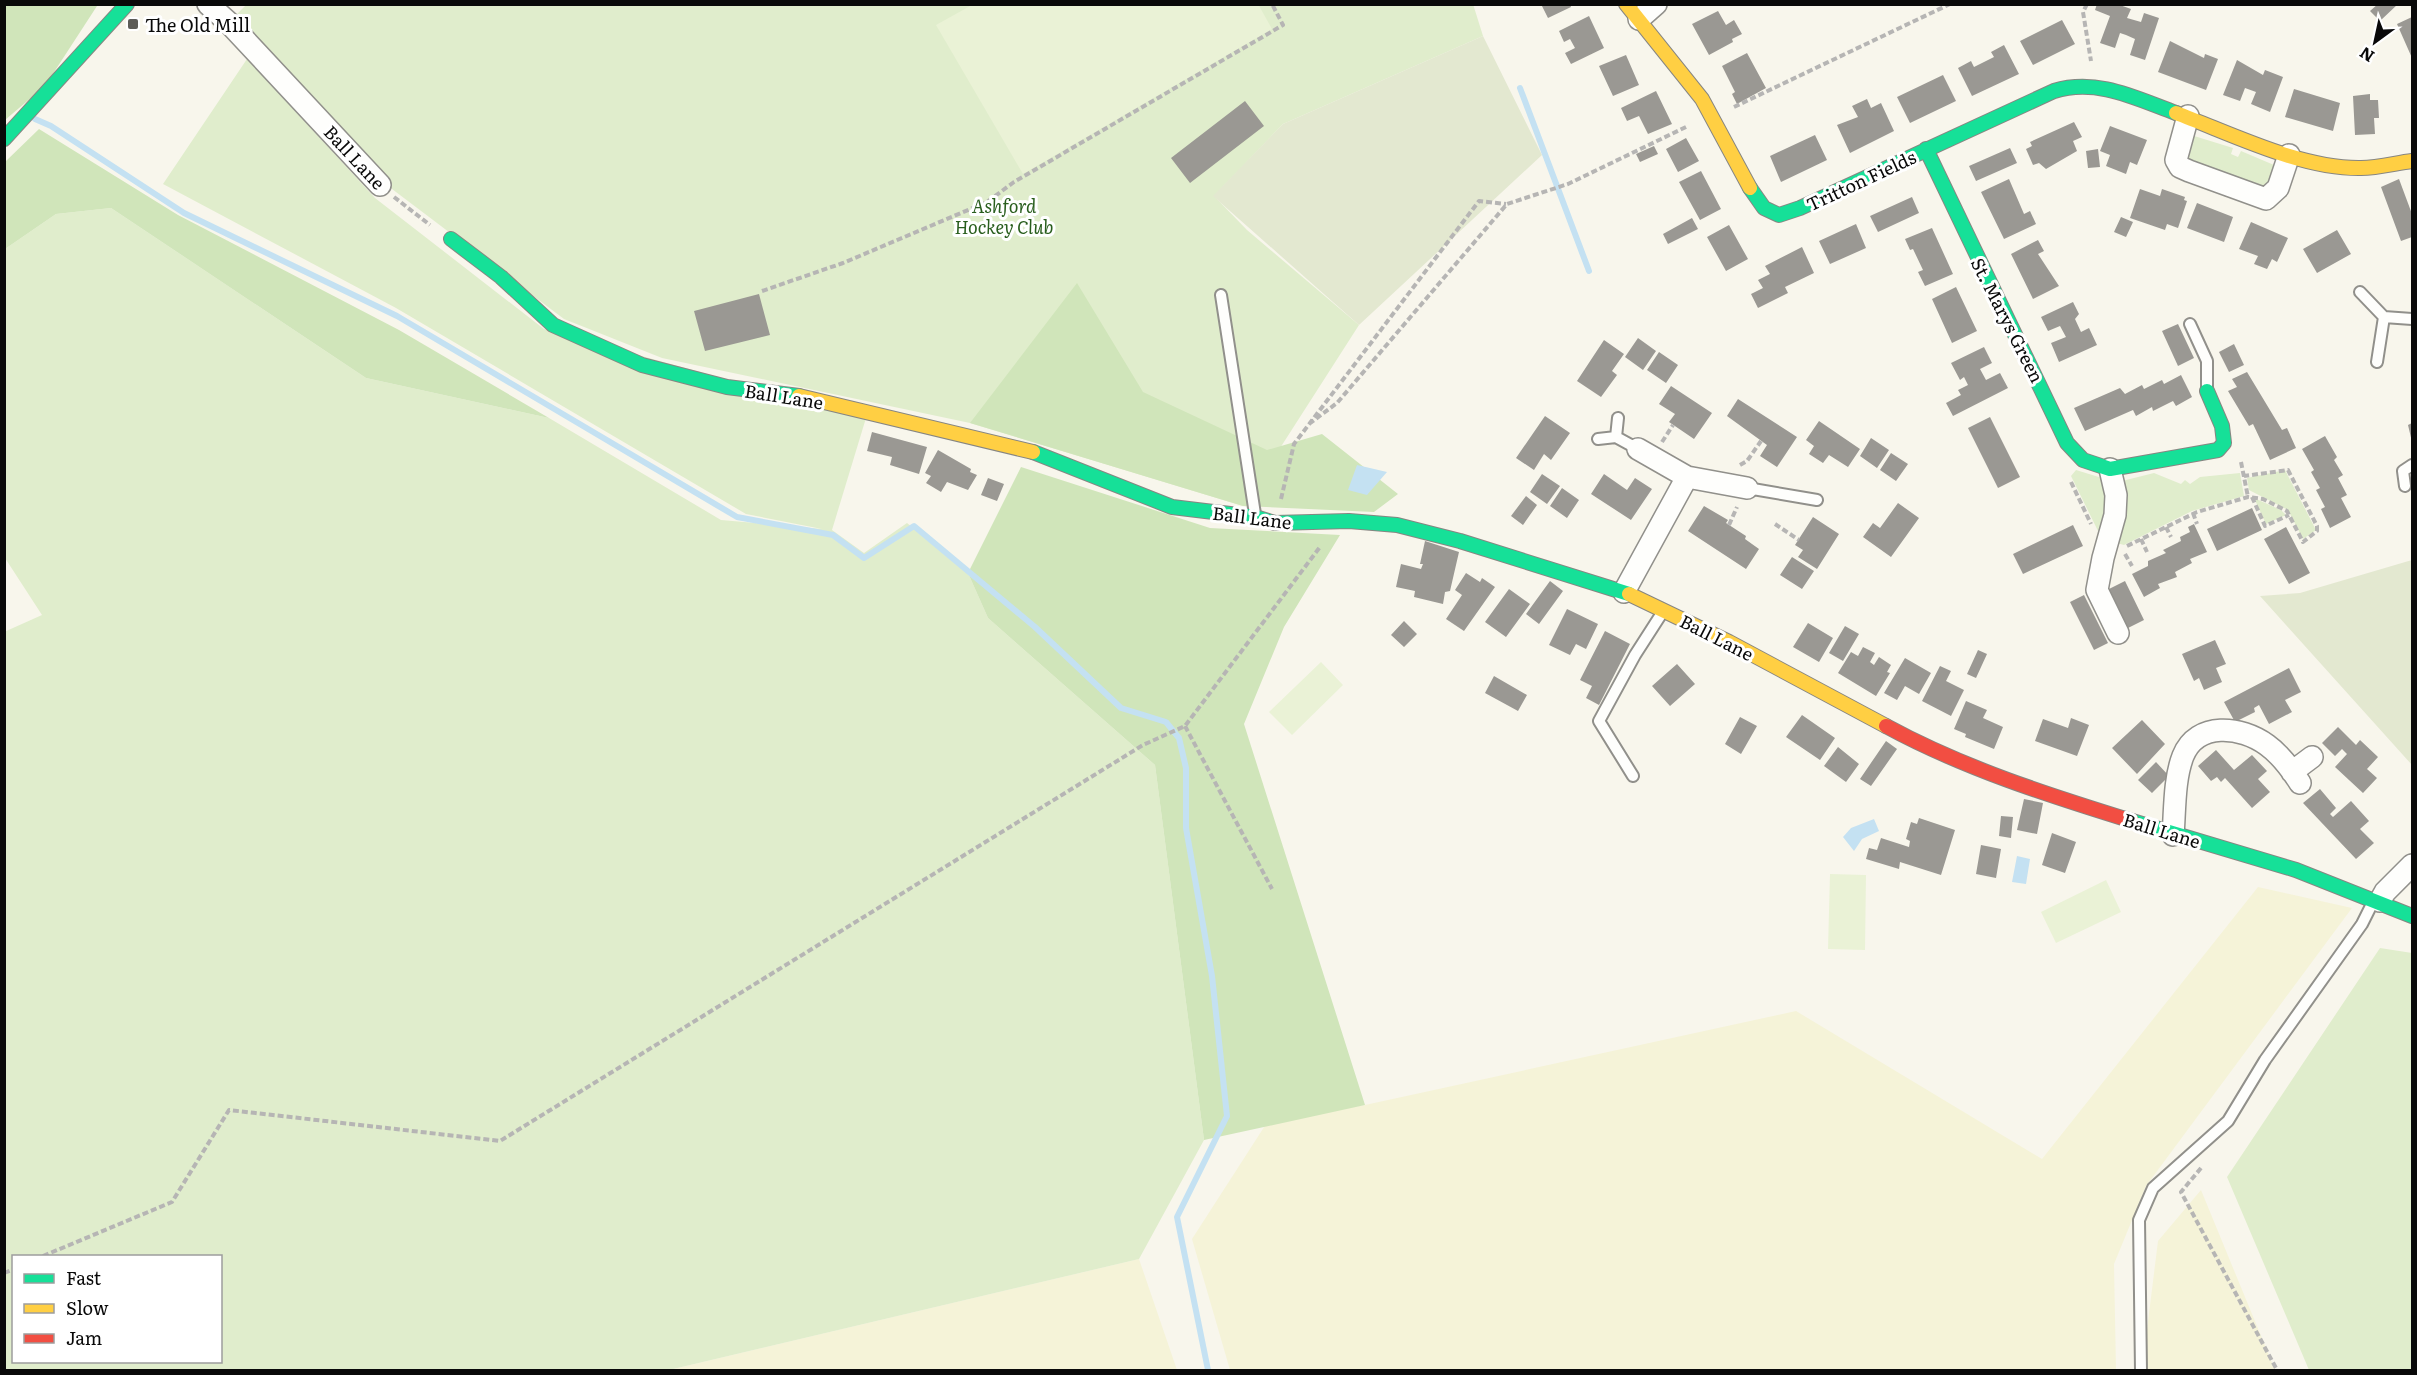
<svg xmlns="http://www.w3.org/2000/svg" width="2417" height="1375" font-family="Literata,serif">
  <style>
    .farmland { fill: #f5f3d8 }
    .green { fill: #e0edcc; fill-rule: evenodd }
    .forest { fill: #d0e5ba }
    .cemetery { fill: #e3e8d0 }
    .pitch { fill: #eaf2d6 }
    .water { fill: #c4e1f2 }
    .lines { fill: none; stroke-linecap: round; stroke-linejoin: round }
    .stream { stroke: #c4e1f2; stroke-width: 6 }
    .building { fill: #9a9893 }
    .lane-casing { stroke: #91908b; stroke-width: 14 }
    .street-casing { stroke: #91908b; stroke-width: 24 }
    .fast-casing { stroke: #878682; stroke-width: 16 }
    .slow-casing { stroke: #878682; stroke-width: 16 }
    .jam-casing { stroke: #878682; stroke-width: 16 }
    .path { stroke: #b6b5b4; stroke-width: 4; stroke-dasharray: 6 3; stroke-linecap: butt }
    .lane { stroke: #fefefc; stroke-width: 10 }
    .street { stroke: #fefefc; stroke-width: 21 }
    .fast { stroke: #16e098; stroke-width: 14 }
    .slow { stroke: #ffcf43; stroke-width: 14 }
    .jam { stroke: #f24e42; stroke-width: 14 }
    .poi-dot { fill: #5d5c58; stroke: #fff; stroke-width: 2 }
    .labels { text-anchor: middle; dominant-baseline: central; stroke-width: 6; stroke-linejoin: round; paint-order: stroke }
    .poi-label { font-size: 18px; fill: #090909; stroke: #fff; text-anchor: start }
    .street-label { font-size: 18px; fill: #090909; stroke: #fff }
    .park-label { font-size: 18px; font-style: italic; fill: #295e1d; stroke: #fff }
  </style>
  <rect width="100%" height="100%" fill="#f8f6ec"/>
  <path class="farmland" d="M2258,887L2352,908L2146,1186L2114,1264L2116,1370H1230L1192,1239L1268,1121L1365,1105L1796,1011L2042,1159Z
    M2201,1190L2275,1370H2142L2158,1241Z
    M1139,1259L1177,1370H669Z"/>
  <path class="green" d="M247,4H1473L1483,36L1283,124L1214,196L1247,230L1359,325L1243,506L970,423L662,358L564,319L392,189L235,16Z
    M247,59L375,198L544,329L866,418L832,530L864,553L907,523L968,573L988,618L1155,765L1204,1140L1139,1259L669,1370H5L4,632L42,615L5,558V249L56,214L111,208L366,378L549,418L721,520L822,529L746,514L396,308L163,184ZM14,1256H220V1362H14Z
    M2191,135L2233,148L2231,154L2238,157L2241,151L2274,165L2277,168L2268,189L2185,160Z
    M2076,470L2102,478L2111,502L2100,535L2071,476Z
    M2285,470L2316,530L2303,539L2288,510L2249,490L2247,478Z
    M2154,473L2181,484L2185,480L2190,484L2200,477L2240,473L2244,496L2192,511L2124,545L2113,542L2118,482Z
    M2254,498L2281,510L2286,515L2266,524Z
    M2380,948L2412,953V1370H2309L2227,1177Z"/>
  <path class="forest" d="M5,5L97,6L45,86L5,120Z
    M39,129L178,215L399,330L549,418L366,378L111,208L56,214L5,249V162Z
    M1077,283L1143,392L1267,450L1322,434L1398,494L1374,512L1243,506L970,423Z
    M1021,467L1210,528L1340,535L1284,627L1244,724L1365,1105L1204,1140L1155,765L988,618L968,573Z"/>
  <path class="cemetery" d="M1483,36L1542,155L1359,325L1213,196L1283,124Z
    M2412,560V765L2260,596L2300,593Z"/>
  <path class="pitch" d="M1258,4L1272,29L1023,174L936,25L972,5Z
    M1321,662L1343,685L1292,735L1269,712Z
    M1830,874L1866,875L1865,950L1828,949Z
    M2106,880L2121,912L2056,943L2041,912Z"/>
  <path class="water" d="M1357,465L1387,472L1367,495L1348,490Z
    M1874,819L1879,831L1862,839L1854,851L1843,837L1851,828Z
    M2017,856L2030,859L2026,884L2012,882Z"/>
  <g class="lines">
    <path class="stream" d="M1520,88L1589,271
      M35,119L51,126L184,213L397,316L737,517L833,535L864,558L914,526L1035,627L1121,708L1166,722L1179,738L1186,768V828L1212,976L1227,1116L1177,1217L1208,1370"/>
  </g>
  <path class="building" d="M1541,4H1570L1571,7L1548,18Z
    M2097,4H2117L2131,9L2127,18L2141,22L2144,13L2159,18L2145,60L2130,55L2135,39L2126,35L2120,33L2115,48L2100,43L2110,16L2095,10Z
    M2378,4H2398L2380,21L2370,11Z
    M1718,11L1726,25L1734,20L1742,34L1732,39L1733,42L1709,55L1692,24Z
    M1589,16L1604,48L1571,64L1565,53L1575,48L1570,39L1564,42L1559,31Z
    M2412,17V58L2397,24Z
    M2062,20L2075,44L2033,65L2020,41Z
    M2170,41L2204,58L2205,54L2218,59L2206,90L2158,72Z
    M2004,45L2019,74L1972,96L1958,68L1971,61L1974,67L1994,57L1991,52Z
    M1747,53L1766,88L1737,104L1732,94L1735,92L1722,66Z
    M1626,55L1639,85L1613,96L1599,66Z
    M2237,60L2263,75L2265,70L2283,77L2270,112L2251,104L2256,92L2245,88L2240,101L2223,95Z
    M1943,75L1956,101L1910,123L1897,97Z
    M2294,89L2340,103L2333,131L2285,117Z
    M1656,91L1672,124L1648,134L1639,116L1627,121L1621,108Z
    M2370,94V100H2378L2379,118H2374L2375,134L2355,135L2353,96Z
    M1867,99L1871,108L1881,103L1894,131L1850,153L1837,125L1858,117L1852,106Z
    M1245,101L1264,126L1190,183L1171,158Z
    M2074,122L2082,137L2073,141L2077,151L2046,169L2039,163L2033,165L2026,149L2032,146L2030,142Z
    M2110,126L2147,140L2137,165L2130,162L2126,174L2106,166L2110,155L2100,151Z
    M1815,135L1827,160L1781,182L1770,156Z
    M1686,138L1699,161L1678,172L1666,149Z
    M1654,146L1658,154L1640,162L1636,154Z
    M2010,148L2017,163L1976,181L1969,166Z
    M2098,149L2100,167L2088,168L2086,151Z
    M1701,171L1721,209L1700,220L1679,182Z
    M2009,179L2024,214L2030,211L2036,224L2004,239L1981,192Z
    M2399,179L2412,214V237L2401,241L2381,187Z
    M2140,189L2160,196L2162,189L2185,197L2184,200L2187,201L2178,228L2167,224L2165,230L2130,218Z
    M1912,197L1919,213L1878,232L1870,216Z
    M2197,203L2233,217L2224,242L2187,228Z
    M2121,217L2133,222L2126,237L2114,232Z
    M1692,218L1698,229L1668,244L1663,234Z
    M2251,222L2288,238L2277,262L2272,259L2267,269L2254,264L2258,256L2239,249Z
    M1856,224L1866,248L1830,264L1819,241Z
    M1729,225L1748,259L1726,271L1707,237Z
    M1932,228L1953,274L1925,286L1918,272L1923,270L1913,249L1910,250L1905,239Z
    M2337,230L2351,254L2317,273L2303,249Z
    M2038,240L2044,251L2038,254L2059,286L2033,299L2011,254Z
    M1802,247L1814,273L1785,287L1788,293L1758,308L1751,294L1763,288L1758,280L1770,274L1765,266Z
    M1956,287L1977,331L1952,343L1932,299Z
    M759,294L770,335L705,351L694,311Z
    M2073,302L2079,314L2075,319L2081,332L2089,328L2097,345L2059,362L2051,343L2066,337L2060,326L2048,331L2041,317Z
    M2178,324L2194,358L2178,366L2162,331Z
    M1638,338L1656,351L1643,370L1625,357Z
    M1604,340L1624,354L1612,371L1617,375L1601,397L1577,381Z
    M2234,344L2244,365L2229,372L2219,352Z
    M1984,347L1992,363L1980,369L1986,380L2000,373L2008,388L1953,416L1946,403L1961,395L1958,390L1968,385L1964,377L1960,380L1951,363Z
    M1659,352L1678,365L1666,383L1647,370Z
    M2247,372L2282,430L2287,428L2296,448L2270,460L2253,424L2249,426L2228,391L2237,387L2232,379Z
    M2181,375L2192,397L2176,406L2173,401L2153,411L2152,407L2136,416L2133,410L2085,431L2074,408L2120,388L2125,394L2142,385L2144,389L2162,380L2164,384Z
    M1671,386L1712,413L1694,439L1669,422L1675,414L1659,404Z
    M1738,399L1797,437L1777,467L1760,456L1767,445L1727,416Z
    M1545,416L1570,433L1551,460L1544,454L1534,470L1516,458Z
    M1990,417L2020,477L1998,488L1968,428Z
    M1819,421L1860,449L1848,467L1829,455L1823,463L1809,454L1814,446L1806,440Z
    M2412,423V442L2408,425Z
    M872,432L927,447L919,474L890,465L892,457L867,451Z
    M2325,436L2337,457L2334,460L2343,475L2338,478L2347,495L2341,498L2351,517L2330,528L2321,509L2325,507L2316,490L2320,488L2311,472L2314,470L2302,449Z
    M1871,438L1889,450L1877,468L1860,456Z
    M938,450L971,469L970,472L977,475L968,490L947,482L941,492L926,483L931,476L925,473Z
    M1891,453L1908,464L1896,481L1880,470Z
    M1542,474L1560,486L1547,504L1530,492Z
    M1604,474L1627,490L1635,478L1652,489L1631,520L1591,494Z
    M988,478L1004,484L997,501L981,495Z
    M1562,488L1579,500L1567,518L1550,506Z
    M1526,496L1537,505L1523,525L1511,516Z
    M1898,503L1919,518L1891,557L1863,537L1873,523L1880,528Z
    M1704,506L1728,520L1726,523L1746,536L1745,539L1759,549L1746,569L1688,531Z
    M2252,508L2262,530L2217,551L2207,529Z
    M1813,517L1839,534L1817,569L1798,557L1803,550L1795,545Z
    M2194,524L2207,552L2190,559L2192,563L2175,572L2177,577L2158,584L2160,588L2144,597L2132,574L2148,566V561L2166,553L2163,550L2181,541L2180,537L2190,532L2188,527Z
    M2073,525L2083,546L2023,574L2013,554Z
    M2286,527L2310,573L2289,584L2264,539Z
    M1425,541L1459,552L1450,591L1445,592L1443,604L1414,597L1415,591L1396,587L1401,564L1421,569L1423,564H1420Z
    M1792,557L1814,571L1802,589L1780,575Z
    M1466,573L1480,582L1482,578L1495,587L1464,631L1446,619L1462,595L1455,590Z
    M1550,581L1563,591L1539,624L1526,614Z
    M2125,581L2144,620L2128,628L2109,589Z
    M1509,589L1530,604L1506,637L1485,622Z
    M2084,595L2108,643L2094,650L2070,602Z
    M1567,609L1598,624L1586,649L1576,644L1570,655L1549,645Z
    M1404,621L1417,634L1404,647L1391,635Z
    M1808,623L1833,638L1819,662L1793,647Z
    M1845,626L1859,634L1843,661L1829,653Z
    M1605,631L1630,644L1599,705L1586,698L1592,686L1580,680Z
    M2215,640L2226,664L2216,668L2222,682L2204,690L2199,678L2194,681L2182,654Z
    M1863,647L1875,653L1870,662L1874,665L1879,657L1891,665L1887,672L1890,673L1876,696L1838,673L1851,652L1858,656Z
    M1978,650L1987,654L1976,678L1967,674Z
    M1905,658L1931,673L1919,694L1905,686L1897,700L1884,693Z
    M1677,664L1695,684L1670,706L1652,686Z
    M1940,666L1951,671L1946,681L1964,690L1951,716L1922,701Z
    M2289,668L2301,692L2285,700L2292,712L2269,724L2259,705L2254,708L2255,712L2235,722L2224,702Z
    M1494,676L1527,695L1518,711L1485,693Z
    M1966,701L1987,710L1983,718L2003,727L1994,749L1965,737L1966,734L1954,729Z
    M1802,715L1835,738L1820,760L1786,737Z
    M1740,717L1757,726L1741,754L1725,744Z
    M2071,718L2089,725L2077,756L2035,741L2043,719L2068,728Z
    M2142,720L2165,744L2137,774L2112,748Z
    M2338,727L2356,745L2360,740L2378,757L2367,769L2377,778L2363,793L2335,767L2347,754L2342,749L2335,756L2322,743Z
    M1886,741L1897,749L1871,786L1860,779Z
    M1838,747L1859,764L1846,782L1824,766Z
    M2216,750L2234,770L2252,755L2267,771L2258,779L2270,792L2252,808L2225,778L2221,782L2217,777L2211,781L2198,766Z
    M2156,762L2169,776L2152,793L2138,780Z
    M2320,789L2336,808L2330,814L2333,817L2351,801L2369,821L2360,829L2374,843L2356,859L2303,803Z
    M2024,799L2043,803L2037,834L2017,830Z
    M2001,816L2013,817L2011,838L1999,836Z
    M1919,818L1955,830L1941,875L1900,862L1899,869L1866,859L1869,848L1877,850L1881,838L1909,847L1910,841L1906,839L1911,822L1917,824Z
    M2052,833L2076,842L2065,873L2042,865Z
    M1981,845L2001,849L1996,878L1976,874Z"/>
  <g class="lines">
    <defs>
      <path id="lane" d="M2360,292L2384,317L2412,319
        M1221,295L1255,514
        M2190,324L2207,361V391
        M2377,362L2384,317
        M1616,437L1618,418
        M1598,439L1616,437L1638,449
        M2405,486L2403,471L2412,465
        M1747,488L1817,500
        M1633,776L1599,721L1635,655L1662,613
        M2141,1370L2139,1220L2153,1188L2228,1121L2265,1060L2362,924L2373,902"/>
      <path id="street" d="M208,4L229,23L380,185
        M1639,19L1656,4
        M2188,116L2176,160L2180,167L2189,171L2266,199L2278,188L2289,155
        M1638,449L1687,477L1747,488
        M2110,469L2116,495L2115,515L2103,558L2097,590L2118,633
        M1624,592L1687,477
        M2292,772L2312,757
        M2173,835C2175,810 2174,779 2183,756C2197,721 2241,726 2267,745C2281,755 2291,769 2300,783
        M2380,901L2385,892L2412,865"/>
      <path id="fast" d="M4,139L127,4
        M1926,149L2067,443L2083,460L2110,469L2218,450L2224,443L2222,426L2207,391
        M1750,188L1764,208L1779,215L1800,208L2054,91C2097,78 2135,98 2176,113
        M451,239L501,277L553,325L642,365L727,387L799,396
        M1033,452L1172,507L1255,517L1275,523L1349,521L1397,525L1460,541L1629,594
        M2132,821L2296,870L2412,916"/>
      <path id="slow" d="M1626,4L1702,99L1750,188
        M2176,113C2232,134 2301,169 2361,168C2378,168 2396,163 2412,161
        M799,396L1033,452
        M1629,594L1729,642L1886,726"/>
      <path id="jam" d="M1886,726C1963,768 2048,795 2132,821"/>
    </defs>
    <use href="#lane" class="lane-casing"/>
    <use href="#street" class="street-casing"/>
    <use href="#fast" class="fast-casing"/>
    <use href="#slow" class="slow-casing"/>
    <use href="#jam" class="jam-casing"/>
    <path class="path" d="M2087,4L2083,12L2091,61
      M1734,107L1950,4
      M394,197L430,225
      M762,291L843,263L987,202L1014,182L1283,25L1272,4
      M1309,424L1337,403L1507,204L1568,184L1688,126
      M1662,442L1673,425
      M2241,462L2248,497
      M1740,465L1747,461L1761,441
      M2071,482L2091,524
      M2252,497L2265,526L2289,515
      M1281,499L1294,444L1479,201L1506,204
      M2193,513L2197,524
      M1775,524L1799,540
      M1729,525L1737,507
      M2166,527L2171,537
      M2141,539L2147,552
      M2127,546L2197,512L2248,497L2263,499L2287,511L2303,542L2317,531V526L2288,470L2244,476
      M2125,554L2132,566
      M1185,726L1272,889
      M2201,1168L2181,1192L2277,1370
      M43,1256L172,1202L229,1110L500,1141L1143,745L1185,726L1320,547
      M4,1273L14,1269"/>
    <use href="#lane" class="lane"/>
    <use href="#street" class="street"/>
    <use href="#fast" class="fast"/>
    <use href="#slow" class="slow"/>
    <use href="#jam" class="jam"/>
  </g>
  <rect class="poi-dot" x="127" y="18" width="12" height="12" rx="3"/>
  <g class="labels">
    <g class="poi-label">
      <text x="145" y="24">The Old Mill</text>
    </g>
    <g class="street-label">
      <text transform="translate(355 157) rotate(47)">Ball Lane</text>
      <text transform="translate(1861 180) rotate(-25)">Tritton Fields</text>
      <text transform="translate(2008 320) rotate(63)">St. Marys Green</text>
      <text transform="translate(784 396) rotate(9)">Ball Lane</text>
      <text transform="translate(1252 517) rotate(7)">Ball Lane</text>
      <text transform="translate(1717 637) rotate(27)">Ball Lane</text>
      <text transform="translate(2162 830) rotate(17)">Ball Lane</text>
    </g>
    <g class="park-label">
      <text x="1004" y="205">Ashford<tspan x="1004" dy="21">Hockey Club</tspan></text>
    </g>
  </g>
  <rect width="2417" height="1375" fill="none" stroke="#090909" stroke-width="12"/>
  <rect x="12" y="1255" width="210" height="108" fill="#ffffff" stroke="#9d9d9d" stroke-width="1.5"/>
  <rect x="24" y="1274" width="30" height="9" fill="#16e098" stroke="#9d9d9d" stroke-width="1.5"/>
  <text x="66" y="1285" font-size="18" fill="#090909">Fast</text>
  <rect x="24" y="1304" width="30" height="9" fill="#ffcf43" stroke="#9d9d9d" stroke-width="1.5"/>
  <text x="66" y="1315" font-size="18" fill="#090909">Slow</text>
  <rect x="24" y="1334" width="30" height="9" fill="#f24e42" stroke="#9d9d9d" stroke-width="1.5"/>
  <text x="66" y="1345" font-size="18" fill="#090909">Jam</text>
  <g transform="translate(2375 42) rotate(213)" stroke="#ffffff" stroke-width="4.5" paint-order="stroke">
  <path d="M0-4.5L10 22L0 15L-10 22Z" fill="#090909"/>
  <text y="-9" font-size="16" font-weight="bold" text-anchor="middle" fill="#090909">N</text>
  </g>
</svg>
